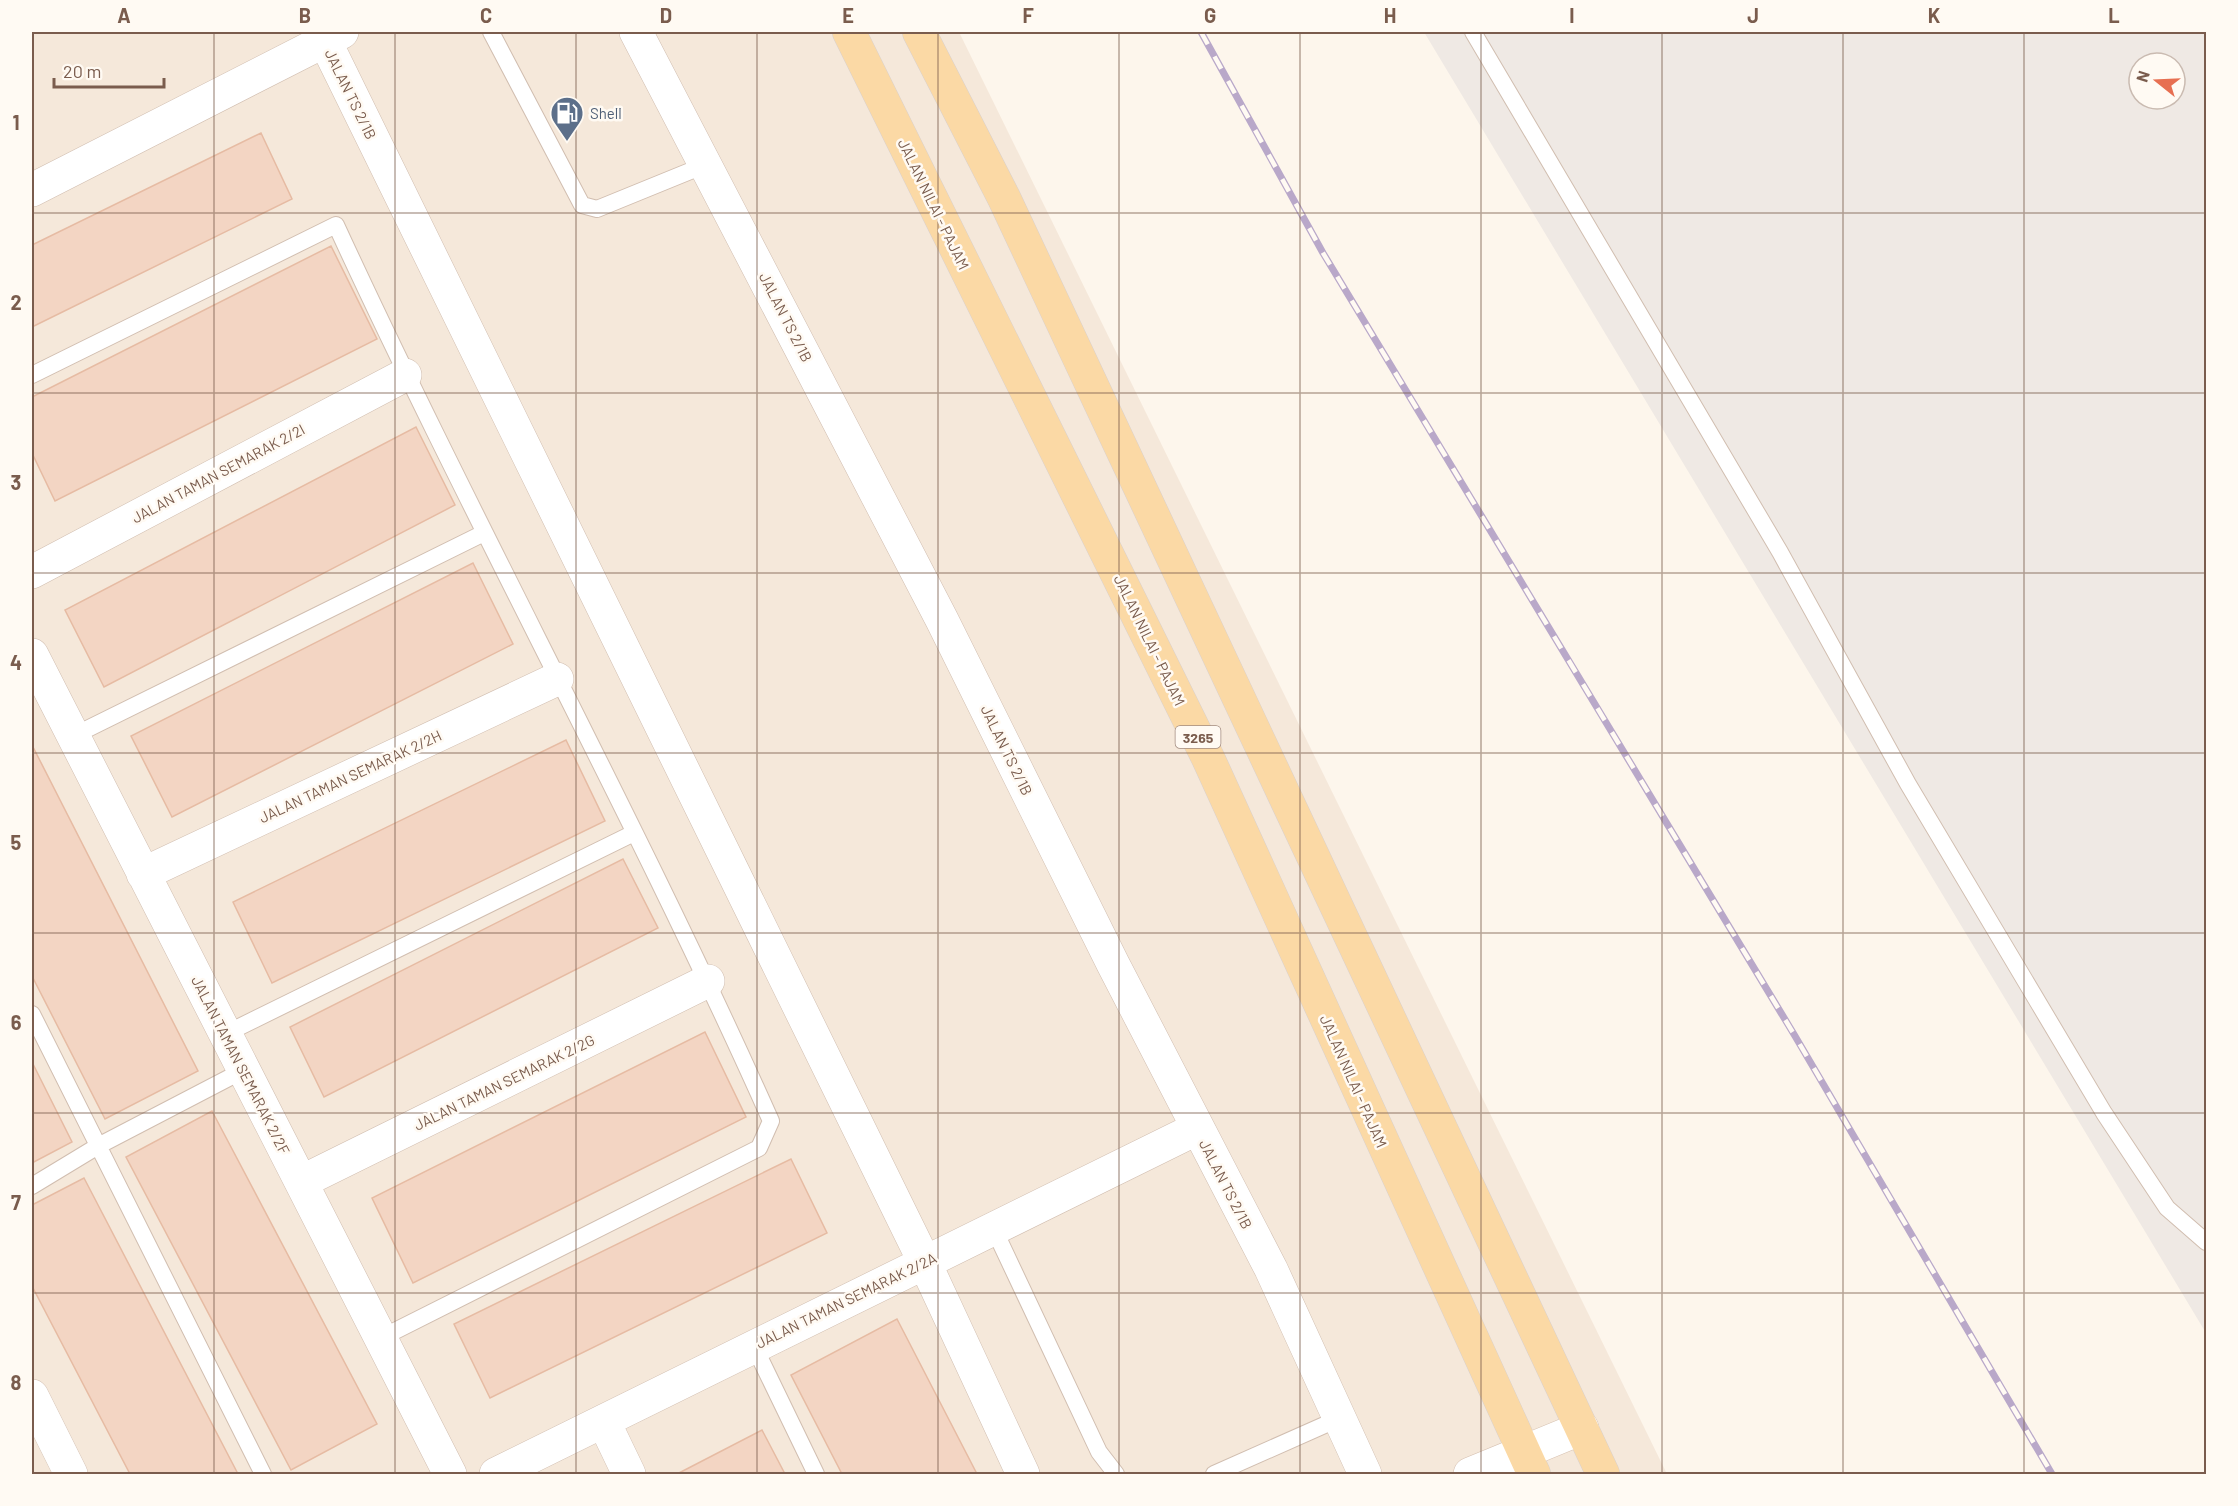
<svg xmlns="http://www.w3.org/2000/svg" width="2238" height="1506" font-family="Barlow,sans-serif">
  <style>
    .residential { fill: #f5e8da }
    .industrial { fill: #efe9e4; fill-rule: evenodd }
    .building { fill: #f3d5c3; stroke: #e6bba3; stroke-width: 1.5 }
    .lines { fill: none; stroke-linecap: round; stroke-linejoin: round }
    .lane-casing { stroke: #d1beb0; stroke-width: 18 }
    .street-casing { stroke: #d1beb0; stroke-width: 34 }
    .secondary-casing { stroke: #d6c0b0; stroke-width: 34 }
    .primary-casing { stroke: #dad1cd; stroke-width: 34 }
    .lane { stroke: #fff; stroke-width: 16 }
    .street { stroke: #fff; stroke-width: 33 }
    .secondary { stroke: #fff; stroke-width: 33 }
    .primary { stroke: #fbd9a5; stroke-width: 33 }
    .rail-casing { stroke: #b9a8c9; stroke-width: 7 }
    .rail { stroke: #fffaf3; stroke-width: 4.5; stroke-dasharray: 14; stroke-linecap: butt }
    .grid { fill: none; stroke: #7a5c4d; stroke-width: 1.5; stroke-opacity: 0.55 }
    .labels { text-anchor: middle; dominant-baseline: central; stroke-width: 5; stroke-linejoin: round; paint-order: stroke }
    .shield { fill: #fffaf3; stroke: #a28b7f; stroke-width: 1.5 }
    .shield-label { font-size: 14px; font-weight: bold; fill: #7a5c4d }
    .street-label { font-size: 15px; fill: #7a5c4d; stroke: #fffaf3 }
    .service-label { font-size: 15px; fill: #4e5e75; stroke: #fffaf3; text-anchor: start }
    .neatline { fill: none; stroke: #7a5c4d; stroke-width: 2 }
    .grid-label { font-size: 20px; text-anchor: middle; font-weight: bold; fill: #7a5c4d }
  </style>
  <rect width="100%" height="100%" fill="#fdf6ec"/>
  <path class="residential" d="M32,32H959L1667,1474H32Z"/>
  <path class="industrial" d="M1424,32H2206V1333ZM2139,63H2175V99H2139Z"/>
  <path class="building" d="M261,133L292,199L32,327V245Z
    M331,246L377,339L55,501L32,453V397Z
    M416,427L455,505L104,687L65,610Z
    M473,563L513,644L172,817L131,736Z
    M566,740L605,821L272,983L233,902Z
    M32,745L198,1071L105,1119L32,976Z
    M623,859L658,928L324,1097L290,1027Z
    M705,1032L746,1117L413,1283L372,1198Z
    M32,1062L72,1142L32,1163Z
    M212,1111L377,1424L291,1470L126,1157Z
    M791,1159L827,1233L490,1398L454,1324Z
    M84,1178L238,1474H130L32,1286V1205Z
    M897,1319L977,1474H842L791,1375Z
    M762,1430L785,1474H677Z"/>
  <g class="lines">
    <defs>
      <path id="lane" d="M491,32L582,205L597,209L705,165
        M1473,32L1780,552L1908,784L2104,1113L2167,1208L2206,1242
        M32,375L336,225C475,527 636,818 771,1121L759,1148L381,1338
        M73,736L484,533
        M32,1014L263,1474
        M225,1034L634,833
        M32,1186L98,1146L244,1070
        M993,1227L1099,1452L1116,1474
        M754,1346L816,1474
        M1214,1474L1338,1419"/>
      <path id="street" d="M636,32L942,620L1113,964L1271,1269L1365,1474
        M325,41L924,1261L1023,1474
        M32,190L342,32
        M32,572L405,375
        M32,655L450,1474
        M143,874L557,679
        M301,1182L708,981
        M32,1396L71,1474
        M604,1422L629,1474
        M496,1474L1198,1128"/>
      <path id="secondary" d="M1470,1474L1582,1428"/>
      <path id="primary" d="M849,32L1208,758L1534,1474
        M919,32L1004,198L1603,1474"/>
    </defs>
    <use href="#lane" class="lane-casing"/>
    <use href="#street" class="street-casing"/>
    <use href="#secondary" class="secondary-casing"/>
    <use href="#primary" class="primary-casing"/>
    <use href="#lane" class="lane"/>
    <use href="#street" class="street"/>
    <use href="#secondary" class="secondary"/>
    <use href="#primary" class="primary"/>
    <defs>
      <path id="rail" d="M1201,32L1323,253L1795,1036L2052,1474"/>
    </defs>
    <use href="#rail" class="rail-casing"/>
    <use href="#rail" class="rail"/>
  </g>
  <path class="grid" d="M214,32V1474M395,32V1474M576,32V1474M757,32V1474M938,32V1474M1119,32V1474M1300,32V1474M1481,32V1474M1662,32V1474M1843,32V1474M2024,32V1474M32,213H2206M32,393H2206M32,573H2206M32,753H2206M32,933H2206M32,1113H2206M32,1293H2206"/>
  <defs>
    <symbol id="fuel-pin" viewBox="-11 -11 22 30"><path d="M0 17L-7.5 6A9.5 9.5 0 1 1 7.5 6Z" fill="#5c6f8a" stroke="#fffaf3"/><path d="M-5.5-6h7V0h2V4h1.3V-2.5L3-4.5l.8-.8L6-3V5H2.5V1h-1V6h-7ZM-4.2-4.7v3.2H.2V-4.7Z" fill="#fff"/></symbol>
  </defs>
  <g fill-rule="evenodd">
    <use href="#fuel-pin" x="548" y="94" width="38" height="52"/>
  </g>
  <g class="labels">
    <rect class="shield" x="1175.5" y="726" width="45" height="22" rx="4.5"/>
    <g class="shield-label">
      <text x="1198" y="737">3265</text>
    </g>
    <g class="street-label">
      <text transform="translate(351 94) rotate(64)">JALAN TS 2/1B</text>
      <text transform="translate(934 204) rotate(64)">JALAN NILAI - PAJAM</text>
      <text transform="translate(786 317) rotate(63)">JALAN TS 2/1B</text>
      <text transform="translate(218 473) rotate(-28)">JALAN TAMAN SEMARAK 2/2I</text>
      <text transform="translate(1150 640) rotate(64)">JALAN NILAI - PAJAM</text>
      <text transform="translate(1007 750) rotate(64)">JALAN TS 2/1B</text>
      <text transform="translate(350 776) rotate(-25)">JALAN TAMAN SEMARAK 2/2H</text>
      <text transform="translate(241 1065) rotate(63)">JALAN TAMAN SEMARAK 2/2F</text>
      <text transform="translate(1354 1081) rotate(66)">JALAN NILAI - PAJAM</text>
      <text transform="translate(504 1082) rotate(-26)">JALAN TAMAN SEMARAK 2/2G</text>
      <text transform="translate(1226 1184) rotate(63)">JALAN TS 2/1B</text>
      <text transform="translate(846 1300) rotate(-26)">JALAN TAMAN SEMARAK 2/2A</text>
    </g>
    <g class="service-label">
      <text x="590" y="113">Shell</text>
    </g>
  </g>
  <rect width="2238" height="1506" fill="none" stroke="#fffaf3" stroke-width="66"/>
  <g transform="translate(2157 81) rotate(288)"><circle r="28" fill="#fffaf3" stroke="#cabbb1" stroke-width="1.5"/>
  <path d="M0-4.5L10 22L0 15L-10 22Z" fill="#e76f51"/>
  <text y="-9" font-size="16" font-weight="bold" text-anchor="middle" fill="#7a5c4d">N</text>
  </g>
  <path d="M54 78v9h110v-9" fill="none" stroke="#7a5c4d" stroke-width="3"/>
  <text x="63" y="78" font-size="18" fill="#7a5c4d" stroke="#fffaf3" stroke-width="4.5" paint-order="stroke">20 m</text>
  <rect x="33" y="33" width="2172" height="1440" class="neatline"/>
  <g class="grid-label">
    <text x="124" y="23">A</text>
    <text x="305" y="23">B</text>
    <text x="486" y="23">C</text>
    <text x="666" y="23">D</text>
    <text x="848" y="23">E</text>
    <text x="1028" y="23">F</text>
    <text x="1210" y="23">G</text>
    <text x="1390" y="23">H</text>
    <text x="1572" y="23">I</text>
    <text x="1753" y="23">J</text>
    <text x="1934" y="23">K</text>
    <text x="2114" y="23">L</text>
    <text x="16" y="130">1</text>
    <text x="16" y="310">2</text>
    <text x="16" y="490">3</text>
    <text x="16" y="670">4</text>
    <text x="16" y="850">5</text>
    <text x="16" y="1030">6</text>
    <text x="16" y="1210">7</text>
    <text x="16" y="1390">8</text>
  </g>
</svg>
